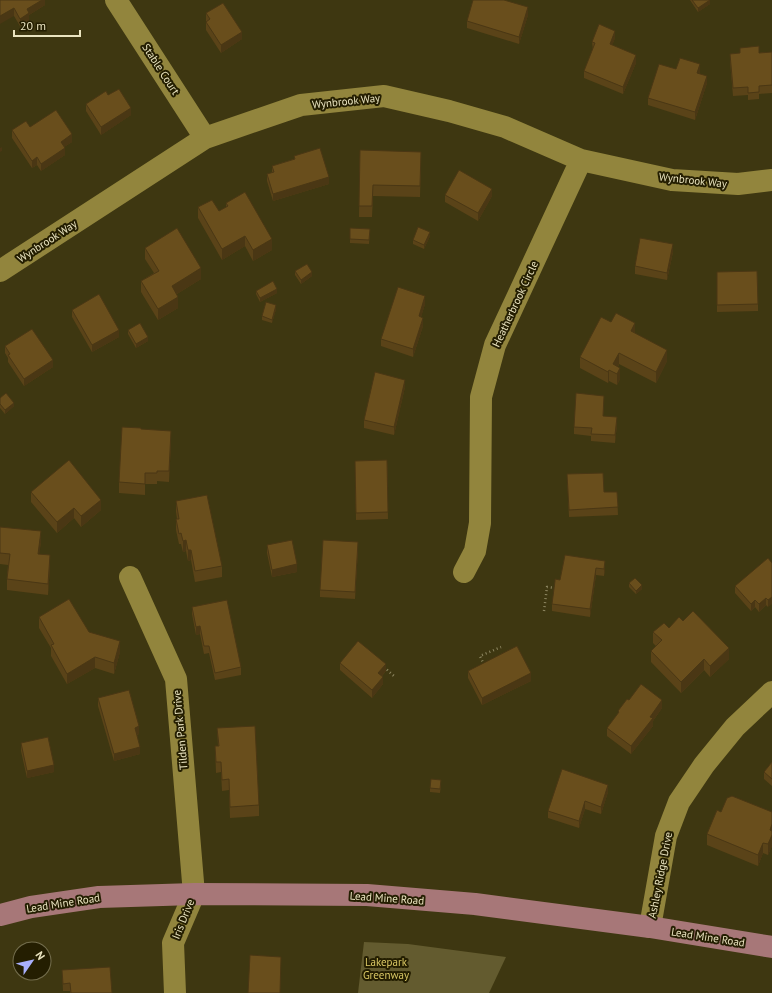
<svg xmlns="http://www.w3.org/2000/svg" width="772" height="993" font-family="'PT Sans',sans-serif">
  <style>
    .green { fill: #635b2f }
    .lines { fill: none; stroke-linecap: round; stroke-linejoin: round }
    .path { stroke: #8e8762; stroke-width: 2.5; stroke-dasharray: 1 3; stroke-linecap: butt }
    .minor { stroke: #92853d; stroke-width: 22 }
    .major { stroke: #a77778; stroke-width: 22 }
    .wall { fill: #5a4318 }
    .shaded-wall { fill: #4a3714 }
    .building { fill: #694e1c; stroke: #4a3714 }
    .labels { text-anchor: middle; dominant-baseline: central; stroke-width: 4; stroke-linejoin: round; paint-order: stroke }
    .street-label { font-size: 11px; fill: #eae4c0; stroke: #241e01 }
    .park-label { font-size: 11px; fill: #d9c764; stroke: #241e01 }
  </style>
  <rect width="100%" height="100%" fill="#3e3711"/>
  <path class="green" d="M364,942L408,944L506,957L489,993H358Z"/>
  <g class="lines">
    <path class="path" d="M544,611L547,587L555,588
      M484,665L480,656L501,647
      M384,667L394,676"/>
    <path class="minor" d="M116,0L205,138
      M0,271L205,138L301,105L384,96L449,111L505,127L581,160L672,180L738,184L772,180
      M464,572L475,551L480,523L481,397L495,345L581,160
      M130,577L176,679L194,894L173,943L175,993
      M650,927L666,836L679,802L704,765L735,727L772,692"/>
    <path class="major" d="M0,915L31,907L99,897L194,894L367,895L475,904L650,927L772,947"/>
  </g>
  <path class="wall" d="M0,0H45V5L29,15V21L20,26L14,16Z
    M690,0H710V4L698,12Z
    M206,13L242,39L221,53L206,30V22H207L206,21Z
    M528,15L519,44L467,28V21Z
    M615,38L612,45L636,63L623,94L584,78V71L593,50L592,42Z
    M740,48L759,53L772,52V93L759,94V99L748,100V95L733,96L730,61V54L740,53Z
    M676,69L700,71L699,74L707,83L695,120L648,105V98Z
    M108,95L131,115L101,135L86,111V104Z
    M30,127L72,142L64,147L65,155L41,171L37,165L32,168L12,138V130Z
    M360,150L421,162L420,197L373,196L372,217H359Z
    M294,156L329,184L273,201L267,181V174L272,173V166L294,159Z
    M445,195L492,196L478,221L445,202Z
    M226,203L272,250L253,261L245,246L222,260L198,218V207L219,211L226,207Z
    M350,228L370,229L369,244L350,243Z
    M430,236L424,249L413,244V240Z
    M145,248L201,279L177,294L178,308L158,320L141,292V281L154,273L145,259Z
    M673,252L667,280L635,274V266Z
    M295,271L312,276L301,284L295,275Z
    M717,272L758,304V311L717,312Z
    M256,291L277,293L260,302L256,294Z
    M425,304L421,317L423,326L413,357L381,346V339Z
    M276,309L272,323L262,320V316Z
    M72,310L119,337L92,352L72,317Z
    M611,322L635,334L667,361L656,383L619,364L618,367L620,379L617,385L609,381L608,383L580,368V357Z
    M128,330L148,341L136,348L128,334Z
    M5,346L53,367L24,386L8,362V358L5,353Z
    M405,387L394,435L364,428V420Z
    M0,398L14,406L5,414L0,408Z
    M604,404L603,416L617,424L615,443L591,441V436L574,434V427Z
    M141,429L171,442L169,482L157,481V484H145V495L119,493V482Z
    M387,460L388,519L356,520L355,461Z
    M567,474L604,492H617L618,515L569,517Z
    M31,492L101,510L81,527L74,518L57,533L31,502Z
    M176,501L222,566V577L195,582L191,560L188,561L186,551L183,552L181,544H179L176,530V519H177L176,512Z
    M0,527L41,542L39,554L50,566L48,595L7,590V579L8,565L0,564Z
    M267,545L297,572L272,577L267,553Z
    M358,549L355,599L320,597V590Z
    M565,555L605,569L604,576L596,575L590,617L552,611V604L560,580Z
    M772,563L768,607L766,605L759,612L755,607L751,611L735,593V586Z
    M629,583L642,589L636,594L629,587Z
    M192,607L241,667V675L215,680L209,653L204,654L200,634L196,635L192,614Z
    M39,617L89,632L120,652L114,674L95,668L67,684L51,656V648L39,628Z
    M683,621L729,659L710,677L704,670L681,693L651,662V651L656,646L653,643V632L669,628Z
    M340,663L386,671L382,676L383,684L372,698L340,670Z
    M468,671L531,681L482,705L468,678Z
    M98,698L139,734L137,735L140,754L114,761L98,706Z
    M629,700L662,708L653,721V726L631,754L607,736V728L618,714V711Z
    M217,728L259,805V816L230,818L229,790L222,791L221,772L216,773L215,746H218Z
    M21,743L54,772L27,778L21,751Z
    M772,762V786L764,779V772Z
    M441,784L440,793L430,792V788Z
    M608,792L601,814L585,809L579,828L548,818V811Z
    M721,812H772V846L768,855L763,853L758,866L707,845V834Z
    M62,970L112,993H70V991H63Z"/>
  <path class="shaded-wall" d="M42,0H45V5L29,15V21L20,26V19L27,9Z
    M710,0V4L698,12V8Z
    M528,7V15L519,44V37Z
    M14,8V16L0,24V16Z
    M615,31V38L610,52V44Z
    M242,32V39L221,53V45Z
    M636,55V63L623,94V87Z
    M700,64V71L697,81V73Z
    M707,76V83L695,120V112Z
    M131,108V115L101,135V127Z
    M72,134V142L61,149V142Z
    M2,147V151L0,152V148Z
    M65,148V155L41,171V164Z
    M37,157V165L32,168V161Z
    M329,177V184L273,201V194Z
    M492,189V196L478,221V213Z
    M430,232V236L424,249V245Z
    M245,236V246L222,260V249Z
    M272,239V250L253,261V250Z
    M673,244V252L667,280V273Z
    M201,268V279L172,297V286Z
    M312,272V276L301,284V280Z
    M277,289V293L260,302V298Z
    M425,296V304L419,324V316Z
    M178,297V308L158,320V309Z
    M276,305V309L272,323V320Z
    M423,318V326L413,357V349Z
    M635,323V334L631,331Z
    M119,330V337L92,352V345Z
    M148,337V341L136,348V344Z
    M667,350V361L656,383V372Z
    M619,353V364L614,373L613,364Z
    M53,360V367L24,386V379Z
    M620,368V379L617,385V374Z
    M609,370V381L608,383V372Z
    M405,380V387L394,435V427Z
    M14,403V406L5,414V410Z
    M617,417V424L615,443V435Z
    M171,431V442L169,482V471Z
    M101,500V510L81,527V516Z
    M74,508V518L57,533V522Z
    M41,531V542L38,565V554Z
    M186,540V551L183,552V541Z
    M358,542V549L355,599V592Z
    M188,550H191V560L188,561Z
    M50,555V566L48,595V584Z
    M605,561V569L604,576V569Z
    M297,564V572L272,577V570Z
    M596,568V575L590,617V609Z
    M642,585V589L636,594V591Z
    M772,597V604L768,607V600Z
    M766,598V605L759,612V604Z
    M755,600V607L751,611V604Z
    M200,626V634L196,635V627Z
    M120,641V652L114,674V663Z
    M729,648V659L710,677V666Z
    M95,657V668L67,684V674Z
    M704,659V670L681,693V682Z
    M386,664V671L378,680V673Z
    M531,673V681L482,705V698Z
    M383,677V684L372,698V690Z
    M662,700V708L653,721V726L631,754V746L650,717Z
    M139,726V734L135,735V728Z
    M140,747V754L114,761V754Z
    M54,765V772L27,778V771Z
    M608,785V792L601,814V807Z
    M585,801V809L579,828V821Z
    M772,824V835L770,830Z
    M772,835V846L768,855V844Z
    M763,843V853L758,866V855Z"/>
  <path class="building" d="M0,0H42L27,9L29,13L20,19L14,8L0,16Z
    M473,0H504L528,7L519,37L467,21Z
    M692,0H710L698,8Z
    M223,3L242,32L221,45L206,22L210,19L206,13Z
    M599,24L615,31L610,44L636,55L623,87L584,71L595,43L592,42Z
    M759,46V53L772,52V85L759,86V92L748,93V87L733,88L730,54L740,53V48Z
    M680,58L700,64L697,73L707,76L695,112L648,98L659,64L676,69Z
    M119,89L131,108L101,127L86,104L106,91L108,95Z
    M56,110L72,134L61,142L65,148L41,164L37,157L32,161L12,130L26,121L30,127Z
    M320,148L329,177L273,194L267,174L274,172L272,166L295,159L294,156Z
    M360,150L421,152L420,186L373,185L372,206H359Z
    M459,170L492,189L478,213L445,195Z
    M245,192L272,239L253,250L245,236L222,249L198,207L212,200L219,211L228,206L226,203Z
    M418,227L430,232L424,245L413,240Z
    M177,228L201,268L172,286L178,297L158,309L141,281L159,271L145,248Z
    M350,228L370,229L369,240L350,239Z
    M640,238L673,244L667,273L635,266Z
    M307,264L312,272L301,280L295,271Z
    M757,271L758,304L717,305V272Z
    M273,281L277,289L260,298L256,291Z
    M398,287L425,296L419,316L423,318L413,349L381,339Z
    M99,294L119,330L92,345L72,310Z
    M266,302L276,305L272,320L262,316Z
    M616,313L635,323L631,331L667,350L656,372L619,353L613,364L620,368L617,374L609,370L608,372L580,357L601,317L611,322Z
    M140,323L148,337L136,344L128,330Z
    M32,329L53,360L24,379L8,355L10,354L5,346Z
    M375,372L405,380L394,427L364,420Z
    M6,393L14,403L5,410L0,404V398Z
    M576,393L604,396L603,416L617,417L615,435L591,434L592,428L574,427Z
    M122,427L141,428V429L171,431L169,471H157V473H145V484L119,482Z
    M69,460L101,500L81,516L74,508L57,522L31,492Z
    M387,460L388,512L356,513L355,461Z
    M603,473L604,492H617L618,507L569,510L567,474Z
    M207,495L222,566L195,571L191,550H188L186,540L183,541L181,533L179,534L176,519H179L176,501Z
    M0,527L41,531L38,554L50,555L48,584L7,579L10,554L0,553Z
    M292,540L297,564L272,570L267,545Z
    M323,540L358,542L355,592L320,590Z
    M565,555L605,561L604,569L596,568L590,609L552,604L555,581V579L560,580Z
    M768,558L772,563V597L768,600L766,598L759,604L755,600L751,604L735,586Z
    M635,578L642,585L636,591L629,583Z
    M69,599L89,632L120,641L114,663L95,657L67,674L51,645L54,644L39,617Z
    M227,600L241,667L215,673L209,646H204L200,626L196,627L192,607Z
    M693,611L729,648L710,666L704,659L681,682L651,651L662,640L653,632L664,623L669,628L679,617L683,621Z
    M358,641L386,664L378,673L383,677L372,690L340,663Z
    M517,646L531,673L482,698L468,671Z
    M641,684L662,700L650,717L653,718L631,746L607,728L619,712L618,711L627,699L629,700Z
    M129,690L139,726L135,728L140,747L114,754L98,698Z
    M255,726L259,805L230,807L229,779L222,780L221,762H216L215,746H219L217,728Z
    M48,737L54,765L27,771L21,743Z
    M772,762V779L764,772Z
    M562,769L608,785L601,807L585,801L579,821L548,811Z
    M431,779L441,780L440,789L430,788Z
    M732,796L772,812V824L770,830L772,831V835L768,844L763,843L758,855L707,834L717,810L721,812L727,798Z
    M250,955L281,957L280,993H248Z
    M110,967L112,993H71L70,983L63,984L62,970Z"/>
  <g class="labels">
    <g class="street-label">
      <text transform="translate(161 69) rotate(57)">Stable Court</text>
      <text transform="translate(346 101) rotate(-6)">Wynbrook Way</text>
      <text transform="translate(693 180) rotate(6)">Wynbrook Way</text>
      <text transform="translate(47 241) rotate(-33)">Wynbrook Way</text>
      <text transform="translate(515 304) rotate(-65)">Heatherbrook Circle</text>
      <text transform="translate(180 730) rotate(-95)">Tilden Park Drive</text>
      <text transform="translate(660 875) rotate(-79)">Ashley Ridge Drive</text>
      <text transform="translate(387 898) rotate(4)">Lead Mine Road</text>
      <text transform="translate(63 903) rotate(-9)">Lead Mine Road</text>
      <text transform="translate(183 919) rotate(-68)">Iris Drive</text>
      <text transform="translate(708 937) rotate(9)">Lead Mine Road</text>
    </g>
    <g class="park-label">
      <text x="386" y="962">Lakepark<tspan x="386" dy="13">Greenway</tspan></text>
    </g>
  </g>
  <g transform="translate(32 961) rotate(56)"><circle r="19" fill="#241e01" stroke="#736d4d"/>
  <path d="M0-3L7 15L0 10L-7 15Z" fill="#a9b0fc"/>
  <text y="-6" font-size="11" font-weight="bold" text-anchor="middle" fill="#eae4c0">N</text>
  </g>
  <path d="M14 30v6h66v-6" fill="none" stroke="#eae4c0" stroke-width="2"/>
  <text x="20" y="30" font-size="12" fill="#eae4c0" stroke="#241e01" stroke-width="3" paint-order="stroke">20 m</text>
</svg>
